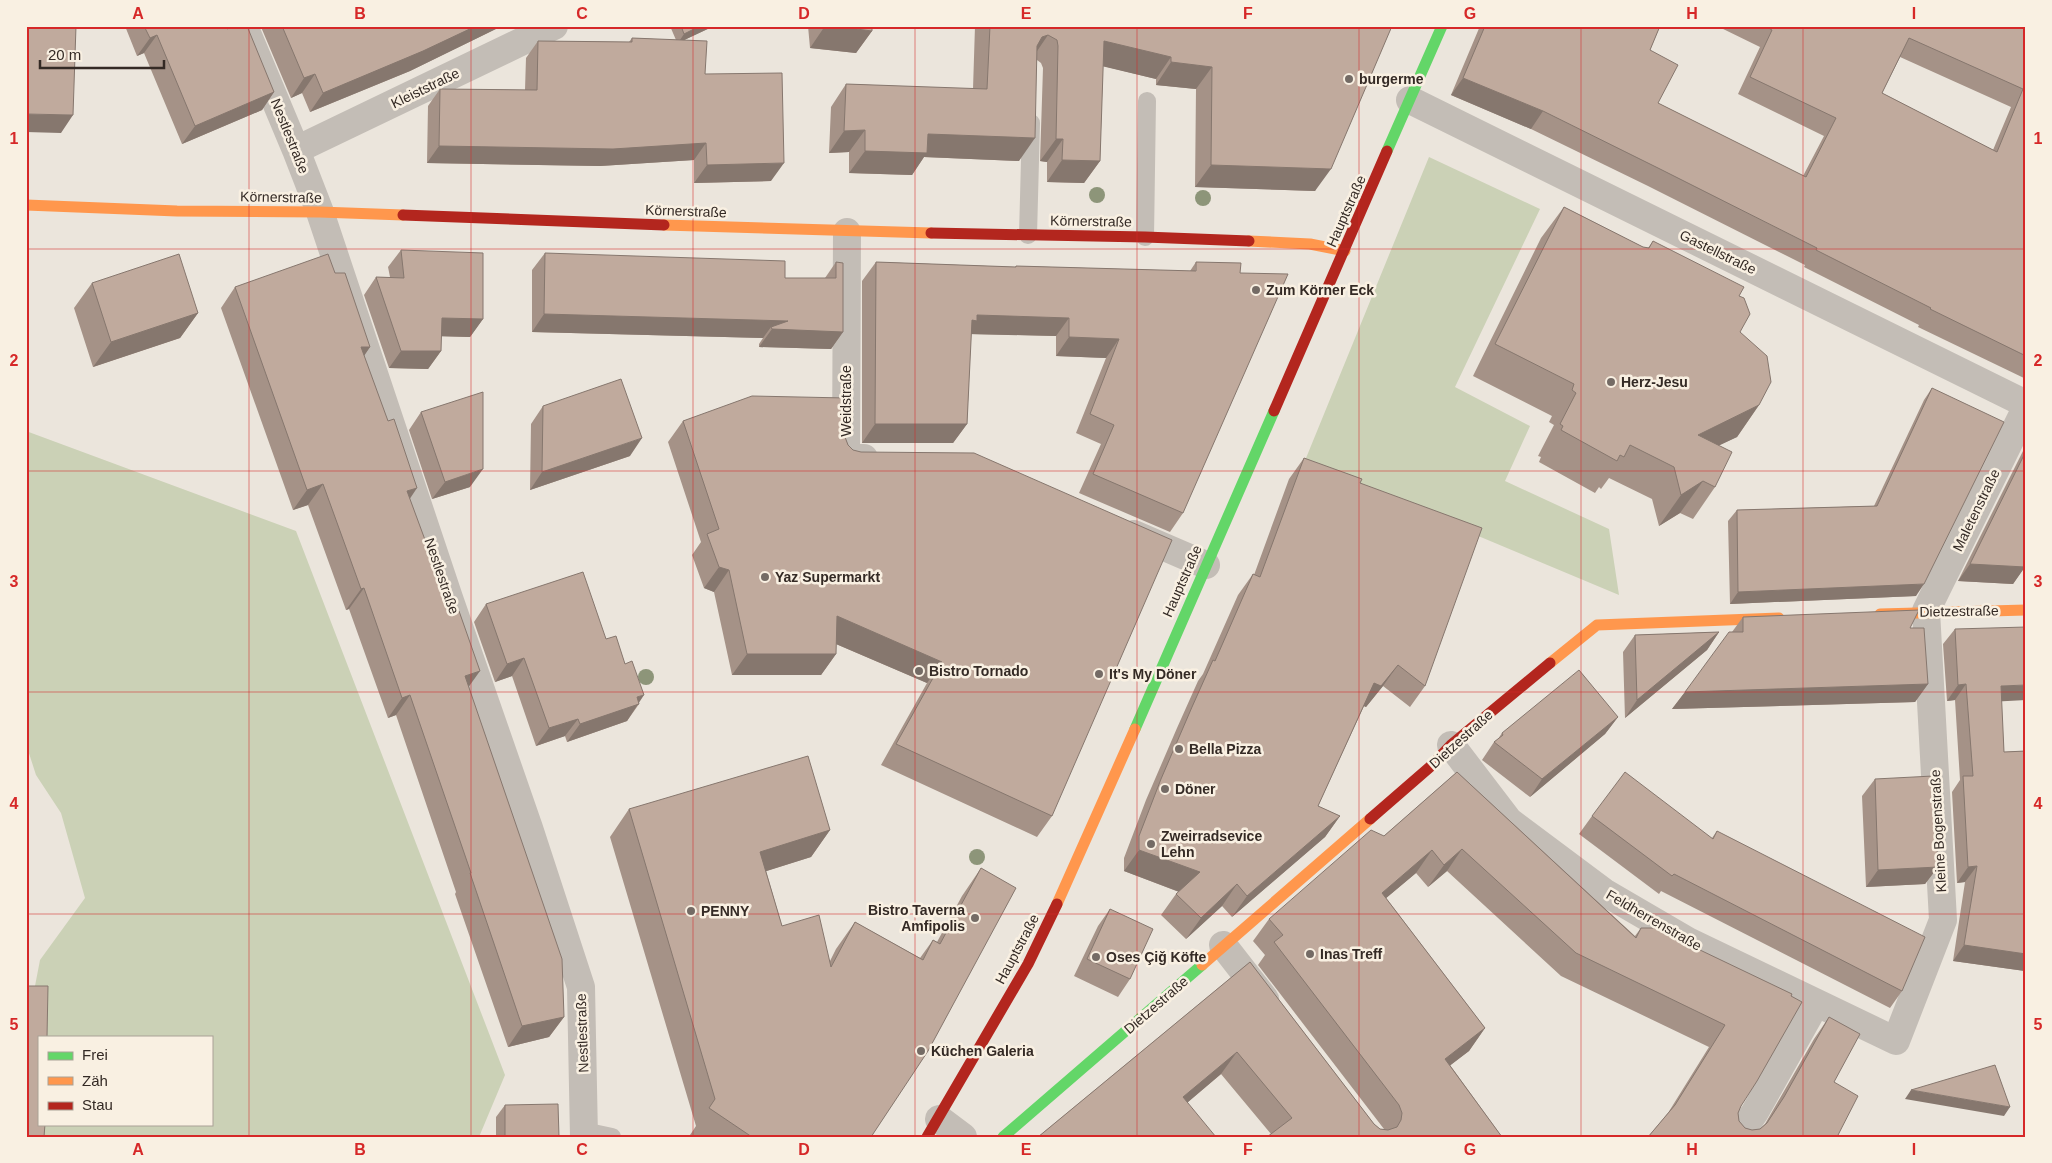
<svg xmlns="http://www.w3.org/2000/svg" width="2052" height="1163" font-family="Arial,sans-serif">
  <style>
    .green { fill: #cbd1b6; fill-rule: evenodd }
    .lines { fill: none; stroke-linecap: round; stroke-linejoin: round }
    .lane { stroke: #c3bdb6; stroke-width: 18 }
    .street { stroke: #c3bdb6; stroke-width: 28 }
    .fast { stroke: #63d668; stroke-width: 11 }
    .slow { stroke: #ff974d; stroke-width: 11 }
    .jam { stroke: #b3261e; stroke-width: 11 }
    .tree { fill: #8d9579 }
    .wall { fill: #a59287; fill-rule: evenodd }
    .shaded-wall { fill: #86776e }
    .building { fill: #c0aa9d; stroke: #86776e; fill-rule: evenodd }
    .grid { fill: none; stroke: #d62828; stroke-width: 1; stroke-opacity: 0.55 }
    .poi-dot { fill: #746b65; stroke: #f9f0e2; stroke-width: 2 }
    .labels { text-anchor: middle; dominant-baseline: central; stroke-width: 5; stroke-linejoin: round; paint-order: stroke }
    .poi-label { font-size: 14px; font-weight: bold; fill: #342a25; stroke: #f9f0e2; text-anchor: start }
    .street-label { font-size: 14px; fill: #342a25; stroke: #f9f0e2 }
    .neatline { fill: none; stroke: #d62828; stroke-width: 2 }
    .grid-label { font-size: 16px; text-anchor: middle; font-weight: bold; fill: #d62828 }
  </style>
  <rect width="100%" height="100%" fill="#ebe5dc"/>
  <path class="green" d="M1429,157L1540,209L1455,387L1530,426L1505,481L1609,529L1619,595L1304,463Z
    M26,431L296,531L505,1075L479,1137H30V1012L40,960L85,898L61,813L36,775L26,744ZM39,1037H211V1124H39Z"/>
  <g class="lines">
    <path class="lane" d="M1028,235L1031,123
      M1145,237L1147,101
      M584,1131L612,1137"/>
    <path class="street" d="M244,26L296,150L320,212L449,598L529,828L581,987L584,1137
      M1410,100L2026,404
      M296,150L554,26
      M847,232L846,458H864
      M1134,534L1206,565
      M1451,745L1509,821L1604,892L1688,941L1896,1041L1943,920L1926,611L2026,408
      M1223,945L1265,999
      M939,1119L963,1137
      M1738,1137L1755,1112L1816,1003"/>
    <path class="fast" d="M1387,151L1442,26
      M1135,729L1274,411
      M1003,1137L1202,965"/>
    <path class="slow" d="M26,205L177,211L320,212L403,215
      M664,225L931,233
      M1249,241L1310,244L1345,251
      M1880,614L2026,610
      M1550,663L1597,625L1779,618
      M1057,904L1135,729
      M1202,965L1370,819"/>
    <path class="jam" d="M403,215L664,225
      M931,233L1145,237L1249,241
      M1274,411L1387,151
      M1370,819L1431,766L1451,745L1550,663
      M927,1137L1028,964L1057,904"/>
  </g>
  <g class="tree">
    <circle cx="1097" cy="195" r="8"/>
    <circle cx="1203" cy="198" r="8"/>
    <circle cx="646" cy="677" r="8"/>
    <circle cx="977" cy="857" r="8"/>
  </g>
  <path class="wall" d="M125,26H226L227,29L274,92L262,110L182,144L144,53L137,56Z
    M262,26H502L410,71L310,112L302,93L291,98L261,27Z
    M670,26H714L684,40L771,181L694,183V160L600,166L427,163L428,106L440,89L525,90L526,58L538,41L629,42L632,38L676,40Z
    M808,26H872V31L856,53L810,48Z
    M975,26H1392L1315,191L1195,187L1196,89L1156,85V79L1103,66L1100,161L1084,183L1047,182V162L1040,161L1043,68L1041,63L1037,60L1019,161L924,157L912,175L849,173V152L829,153L831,107L846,84L973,89Z
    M1480,26H1660L1650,50L1658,103L1803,176L1824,136L1738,94L1760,47L1717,26H2026V379L1918,327L1919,325L1804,267L1805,265L1648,186L1531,129L1451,95ZM1900,57L2011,107L1993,150L1882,93Z
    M1564,207L1643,247L1648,248L1653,241L1739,296L1740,332L1759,405L1737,437L1719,445L1715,487L1693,519L1680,513L1659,526L1652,499L1609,478L1601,489L1599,487L1595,493L1539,462L1541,457L1538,456L1554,425L1549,422L1552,416L1473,376L1541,238Z
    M401,250L483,319L470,337L441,336V351L428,369L389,368L364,295L376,277H390L388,267Z
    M545,253L785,278H825L836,262L843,332L831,349L759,347V344L763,338L532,332V270Z
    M876,262L1015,267L1016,266L1190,271L1196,262L1183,513L1170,532L1079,493L1101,444L1076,433L1106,358L1056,356V336L971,334L967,424L953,443H862V281Z
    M92,283L198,313L180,338L93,367L74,308Z
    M235,287L370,347L364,355L410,499L469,687L564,1017L549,1037L508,1047L455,894L456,892L396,715L388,718L349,609L346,610L308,505L293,510L221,308Z
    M1932,388L1916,596L1730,604L1728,521L1737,510L1874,506L1924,400Z
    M543,406L630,456L530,490L531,424Z
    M421,412L470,487L432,499L409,430Z
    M683,421L845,437L848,445L1052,816L1037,837L881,765L927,683L836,644V654L821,675H732L714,592L704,588L692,555L701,542L668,442Z
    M2026,445V565L2013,584L1958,581Z
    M1304,458L1360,483L1425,686L1410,707L1383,686L1366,707L1364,706L1318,806L1340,816L1325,837L1232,917L1222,906L1186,939L1161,915L1176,894L1179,892L1124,871V858L1146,800L1177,728L1198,681L1203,674L1238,595L1253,574L1254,575L1289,479Z
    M486,604L606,639L639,704L627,721L567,742L565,736L536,746L512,676L495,682L474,622Z
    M1743,617L1928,684L1915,702L1672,709L1685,692L1732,632Z
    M1955,629L2001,701L2004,752L2026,751V982L2025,971L1953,961L1965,882L1957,883L1952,792L1960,780L1955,700L1947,701L1943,644Z
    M1719,632L1707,650L1625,718L1623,652L1635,635Z
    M1618,717L1605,734L1530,797L1482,760L1494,742L1498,739L1502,733Z
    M1457,772L1635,936L1641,928L1792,994L1741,1106L1738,1113L1739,1121L1745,1128L1752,1130L1760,1129L1765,1124L1814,1039L1829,1017L1834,1082L1837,1137H1648L1668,1113L1709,1047L1561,976L1447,871L1428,887L1416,873L1386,898L1485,1028L1469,1051L1450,1065L1502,1137L1271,1134L1221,1074L1188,1102L1038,1137L1250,962L1374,1124L1380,1129H1384L1258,965L1265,955L1253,941L1269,919L1384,836Z
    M1875,779L1938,867L1925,884L1866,887L1862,796Z
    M629,809L830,830L811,857L766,871L782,926L830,961L836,949L855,922L920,958L933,940L937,942L962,896L981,868L871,1137H692L690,1135L696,1126L610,837Z
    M1592,816L1712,838L1717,831L1902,991L1890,1008L1661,891L1659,894L1579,834Z
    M1110,909L1130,979L1118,997L1074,976L1098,926Z
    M505,1105L559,1137H496V1117Z"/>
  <path class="shaded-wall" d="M476,26H502L410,71L310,112L323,93Z
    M700,26H714L678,43L684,34Z
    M825,26H833L872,31L856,53L810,48Z
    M157,35L144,53L137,56L150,38Z
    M1048,35L1033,57L1027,59L1042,37Z
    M1104,41L1171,57L1156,79L1089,63Z
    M1171,62L1212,67L1196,89L1156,85Z
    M315,74L302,93L291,98L304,78Z
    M1463,78L1543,111L1531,129L1451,95Z
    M274,92L262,110L182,144L195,126Z
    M26,114L73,115L61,133L26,132Z
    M865,130L849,152L829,153L844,131Z
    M928,134L1035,138L1019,161L924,157L912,175L849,173L865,151Z
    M1056,139H1063L1047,162L1040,161Z
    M706,143L694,160L600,166L427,163L439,146Z
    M1062,160L1100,161L1084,183L1047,182Z
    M784,163L771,181L694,183L707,165Z
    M1211,165L1331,169L1315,191L1195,187Z
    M198,313L180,338L93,367L111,342Z
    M544,314L788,321L843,332L831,349L759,347L772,329L771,327L763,338L532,332Z
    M977,315L1069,318L1056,336L968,334L972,320Z
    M442,318L483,319L470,337L429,336Z
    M1069,337L1119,339L1106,358L1056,356Z
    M361,347H370L356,368Z
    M401,351H441L428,369L389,368Z
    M1759,405L1737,437L1676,466L1698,435Z
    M875,424H967L953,443H862Z
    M642,438L630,456L530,490L542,472Z
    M483,469L470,487L432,499L445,482Z
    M1703,481L1680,513L1659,526L1681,495Z
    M323,484L308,505L293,510L307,490Z
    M417,488L403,509L407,491Z
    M1970,564L2025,567L2013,584L1958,581Z
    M719,567L729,570L714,592L704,588Z
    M1924,584L1916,596L1730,604L1738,592Z
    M364,588L349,609L346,610L361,589Z
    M837,616L942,662L927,683L822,638Z
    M1719,632L1707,650L1625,718L1637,700Z
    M747,654H836L821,675H732Z
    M524,658L512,676L495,682L507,664Z
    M1398,665L1383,686L1366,707L1359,704L1374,683Z
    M480,671L465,692V676Z
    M1928,684L1915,702L1672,709L1685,692Z
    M1966,684L1955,700L1947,701L1958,685Z
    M2026,685V700L1989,702L2001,686Z
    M410,695L396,715L388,718L402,698Z
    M644,695L627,721L567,742L580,724L637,697Z
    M1618,717L1605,734L1530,797L1542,779Z
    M578,719L565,736L536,746L549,728Z
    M1340,816L1325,837L1232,917L1247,896Z
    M830,830L811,857L741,879L760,852Z
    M1462,849L1447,871L1428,887L1444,865Z
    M1139,850L1200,872L1185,894L1124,871Z
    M1432,850L1416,873L1366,915L1382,893Z
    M1977,866L1965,882L1957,883L1968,867Z
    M1938,867L1925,884L1866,887L1878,870Z
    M1237,884L1222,906L1186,939L1201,918Z
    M1964,945L2026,954V970L2025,971L1953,961Z
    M564,1017L549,1037L508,1047L522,1026Z
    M1485,1028L1469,1051L1430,1081L1445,1059Z
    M1237,1052L1221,1074L1168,1119L1183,1097Z
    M1911,1090L2010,1107L2004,1116L1905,1099Z"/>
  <path class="building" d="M26,26H76L73,115L26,114Z
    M144,26H226L227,29L233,26H247L274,92L195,126L157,35L150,38Z
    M282,26H476L423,51L323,93L315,74L304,78Z
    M681,26H700L684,34Z
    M833,26H872V31Z
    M990,26H1392L1331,169L1211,165L1212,67L1171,62V57L1104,41L1100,161L1062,160L1063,139H1056L1058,46L1057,40L1048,35L1042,37L1037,46L1035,138L928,134L927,153L865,151V130L844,131L846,84L987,89Z
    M1485,26H1660L1650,50L1678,65L1658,103L1806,177L1836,118L1750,77L1772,30L1765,26H2026V356L1930,309L1931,308L1816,250L1817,248L1660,169L1543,111L1463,78ZM1909,38L2023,89L1997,152L1882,93Z
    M632,38L707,41L705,74L782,73L784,163L707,165L706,143L613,149L439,146L440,89L537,90L538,41L632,42Z
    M1564,207L1643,247L1649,248L1653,241L1744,287L1739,296L1744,298L1750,314L1740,332L1767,356L1771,382L1759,405L1698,435L1732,452L1715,487L1703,481L1681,495L1674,467L1630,445L1624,457L1620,455L1617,461L1561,430L1563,426L1560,424L1576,393L1572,390L1574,384L1495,344Z
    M401,250L483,253V319L442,318L441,351H401L376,277L404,278Z
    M545,253L785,261V278H836V262L843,263V332L772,329L771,327L788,321L544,314Z
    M179,254L198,313L111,342L92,283Z
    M328,254L335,273H345L370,347H361L388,421L394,419L417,488L407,491L452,613L459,611L480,671L465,676L562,959L564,1017L522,1026L470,873H471L410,695L402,698L364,588L361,589L323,484L307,490L235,287Z
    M876,262L1016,267V266L1196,271V262L1241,263L1240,273L1288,274L1183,513L1093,474L1114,425L1090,414L1119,339L1069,337V318L977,315V321L972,320L967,424H875Z
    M621,379L642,438L542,472L543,406Z
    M1932,388L2004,422L1924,584L1738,592L1737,510L1877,506Z
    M483,392V469L445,482L421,412Z
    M752,396L846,398L845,437L848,445L853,450L861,452L974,453L1172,540L1052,816L896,744L942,662L837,616L836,654H747L729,570L719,567L707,534L719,529L683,421Z
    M2026,451V565L2025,567L1970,564Z
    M1304,458L1362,479L1360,483L1482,528L1425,686L1398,665L1381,686L1374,683L1318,806L1340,816L1247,896L1237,884L1201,918L1176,894L1200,872L1139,850V836L1161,779L1192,707L1213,660L1215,661L1253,574L1260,577Z
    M583,572L606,639L616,636L625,664L632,661L644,695L637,697L639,704L580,724L578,719L549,728L524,658L507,664L486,604Z
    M1919,610L1910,628H1924L1928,684L1685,692L1729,632H1743V617Z
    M2026,627V685L2001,686L2004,752L2026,751V954L1964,945L1977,866L1968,867L1963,776H1973L1966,684L1958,685L1955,629Z
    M1719,632L1637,700L1635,635Z
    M1579,670L1618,717L1542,779L1494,742L1503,735L1502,733Z
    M808,756L830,830L760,852L782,926L819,915L831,967L855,922L923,960L933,940L940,944L981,868L1016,888L928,1051L871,1137H752L709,1108L715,1099L629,809Z
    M1457,772L1636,938L1641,928H1654L1792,994L1791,996L1802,1002L1757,1081L1741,1106L1738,1113L1739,1121L1745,1128L1752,1130L1760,1129L1767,1123L1784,1097L1829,1017L1860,1034L1834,1082L1858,1096L1837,1137H1648L1675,1105L1725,1025L1576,953L1462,849L1444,865L1432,850L1382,893L1485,1028L1445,1059L1502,1137H1267L1292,1118L1237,1052L1183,1097L1216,1137H1038L1250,962L1374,1124L1380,1129L1388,1130L1397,1127L1401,1120L1402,1113L1399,1105L1274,942L1283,935L1269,919L1371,830L1384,836Z
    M1625,772L1713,839L1717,831L1925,937L1902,991L1674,874L1672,876L1592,816Z
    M1933,776L1938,867L1878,870L1875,779Z
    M1110,909L1153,929L1130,979L1087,959Z
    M26,986H48L47,1037H39V1124H45L44,1137H26Z
    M1995,1065L2010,1107L1911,1090Z
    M558,1104L559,1137H505V1105Z"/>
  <path class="grid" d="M249,26V1137M471,26V1137M693,26V1137M915,26V1137M1137,26V1137M1359,26V1137M1581,26V1137M1803,26V1137M26,249H2026M26,471H2026M26,692H2026M26,914H2026"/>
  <g class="poi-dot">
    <circle cx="1349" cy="79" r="5"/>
    <circle cx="1256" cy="290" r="5"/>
    <circle cx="1611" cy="382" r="5"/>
    <circle cx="765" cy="577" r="5"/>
    <circle cx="919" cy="671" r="5"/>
    <circle cx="1099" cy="674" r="5"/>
    <circle cx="1179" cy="749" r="5"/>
    <circle cx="1165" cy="789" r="5"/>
    <circle cx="1151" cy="844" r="5"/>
    <circle cx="691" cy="911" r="5"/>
    <circle cx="975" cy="918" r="5"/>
    <circle cx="1310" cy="954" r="5"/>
    <circle cx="1096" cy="957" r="5"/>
    <circle cx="921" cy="1051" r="5"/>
  </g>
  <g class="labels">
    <g class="poi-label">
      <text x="1359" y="79">burgerme</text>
      <text x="1266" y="290">Zum Körner Eck</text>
      <text x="1621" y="382">Herz-Jesu</text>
      <text x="775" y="577">Yaz Supermarkt</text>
      <text x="929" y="671">Bistro Tornado</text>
      <text x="1109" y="674">It's My Döner</text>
      <text x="1189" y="749">Bella Pizza</text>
      <text x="1175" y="789">Döner</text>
      <text x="1161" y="836">Zweirradsevice<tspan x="1161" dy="16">Lehn</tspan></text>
      <text x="965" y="910" text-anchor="end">Bistro Taverna<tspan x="965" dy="16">Amfipolis</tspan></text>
      <text x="701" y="911">PENNY</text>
      <text x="1320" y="954">Inas Treff</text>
      <text x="1106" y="957">Oses Çiğ Köfte</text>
      <text x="931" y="1051">Küchen Galeria</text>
    </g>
    <g class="street-label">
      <text transform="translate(425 88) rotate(-26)">Kleiststraße</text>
      <text transform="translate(290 136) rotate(68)">Nestlestraße</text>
      <text transform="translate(281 197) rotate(1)">Körnerstraße</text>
      <text transform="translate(686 211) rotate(2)">Körnerstraße</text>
      <text transform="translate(1346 211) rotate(-66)">Hauptstraße</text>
      <text transform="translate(1091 221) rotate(1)">Körnerstraße</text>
      <text transform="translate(1718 252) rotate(26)">Gastellstraße</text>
      <text transform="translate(846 401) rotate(-90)">Weidstraße</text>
      <text transform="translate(1976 510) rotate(-64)">Maletenstraße</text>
      <text transform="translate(442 576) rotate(71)">Nestlestraße</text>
      <text transform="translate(1182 581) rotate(-66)">Hauptstraße</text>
      <text transform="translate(1959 611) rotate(-1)">Dietzestraße</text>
      <text transform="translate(1461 739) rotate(-42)">Dietzestraße</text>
      <text transform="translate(1938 831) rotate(-93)">Kleine Bogenstraße</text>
      <text transform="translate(1654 920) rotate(30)">Feldherrenstraße</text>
      <text transform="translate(1017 949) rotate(-62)">Hauptstraße</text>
      <text transform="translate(1156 1005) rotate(-41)">Dietzestraße</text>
      <text transform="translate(582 1033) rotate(-92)">Nestlestraße</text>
    </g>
  </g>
  <rect width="2052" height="1163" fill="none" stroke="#f9f0e2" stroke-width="55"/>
  <rect x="38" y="1036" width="175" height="90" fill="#f9f0e2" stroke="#aaa196"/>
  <rect x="48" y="1052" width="25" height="8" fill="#63d668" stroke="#aaa196"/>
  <text x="82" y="1060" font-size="15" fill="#342a25">Frei</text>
  <rect x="48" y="1077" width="25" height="8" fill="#ff974d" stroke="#aaa196"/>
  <text x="82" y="1086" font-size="15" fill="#342a25">Zäh</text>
  <rect x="48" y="1102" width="25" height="8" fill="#b3261e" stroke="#aaa196"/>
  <text x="82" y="1110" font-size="15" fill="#342a25">Stau</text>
  <path d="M40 60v8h124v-8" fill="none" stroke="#342a25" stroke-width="2.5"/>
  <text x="48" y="60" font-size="15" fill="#342a25" stroke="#f9f0e2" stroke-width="4" paint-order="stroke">20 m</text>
  <rect x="28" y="28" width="1996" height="1108" class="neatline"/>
  <g class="grid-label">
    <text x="138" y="19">A</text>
    <text x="360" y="19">B</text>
    <text x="582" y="19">C</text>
    <text x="804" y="19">D</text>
    <text x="1026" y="19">E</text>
    <text x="1248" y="19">F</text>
    <text x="1470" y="19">G</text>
    <text x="1692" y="19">H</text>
    <text x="1914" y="19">I</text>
    <text x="14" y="144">1</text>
    <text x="2038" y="144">1</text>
    <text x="14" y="366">2</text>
    <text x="2038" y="366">2</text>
    <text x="14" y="587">3</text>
    <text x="2038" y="587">3</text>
    <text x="14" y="809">4</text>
    <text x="2038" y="809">4</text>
    <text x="14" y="1030">5</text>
    <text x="2038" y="1030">5</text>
    <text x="138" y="1155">A</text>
    <text x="360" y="1155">B</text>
    <text x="582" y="1155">C</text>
    <text x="804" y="1155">D</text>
    <text x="1026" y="1155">E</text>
    <text x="1248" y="1155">F</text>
    <text x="1470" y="1155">G</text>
    <text x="1692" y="1155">H</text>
    <text x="1914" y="1155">I</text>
  </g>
</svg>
